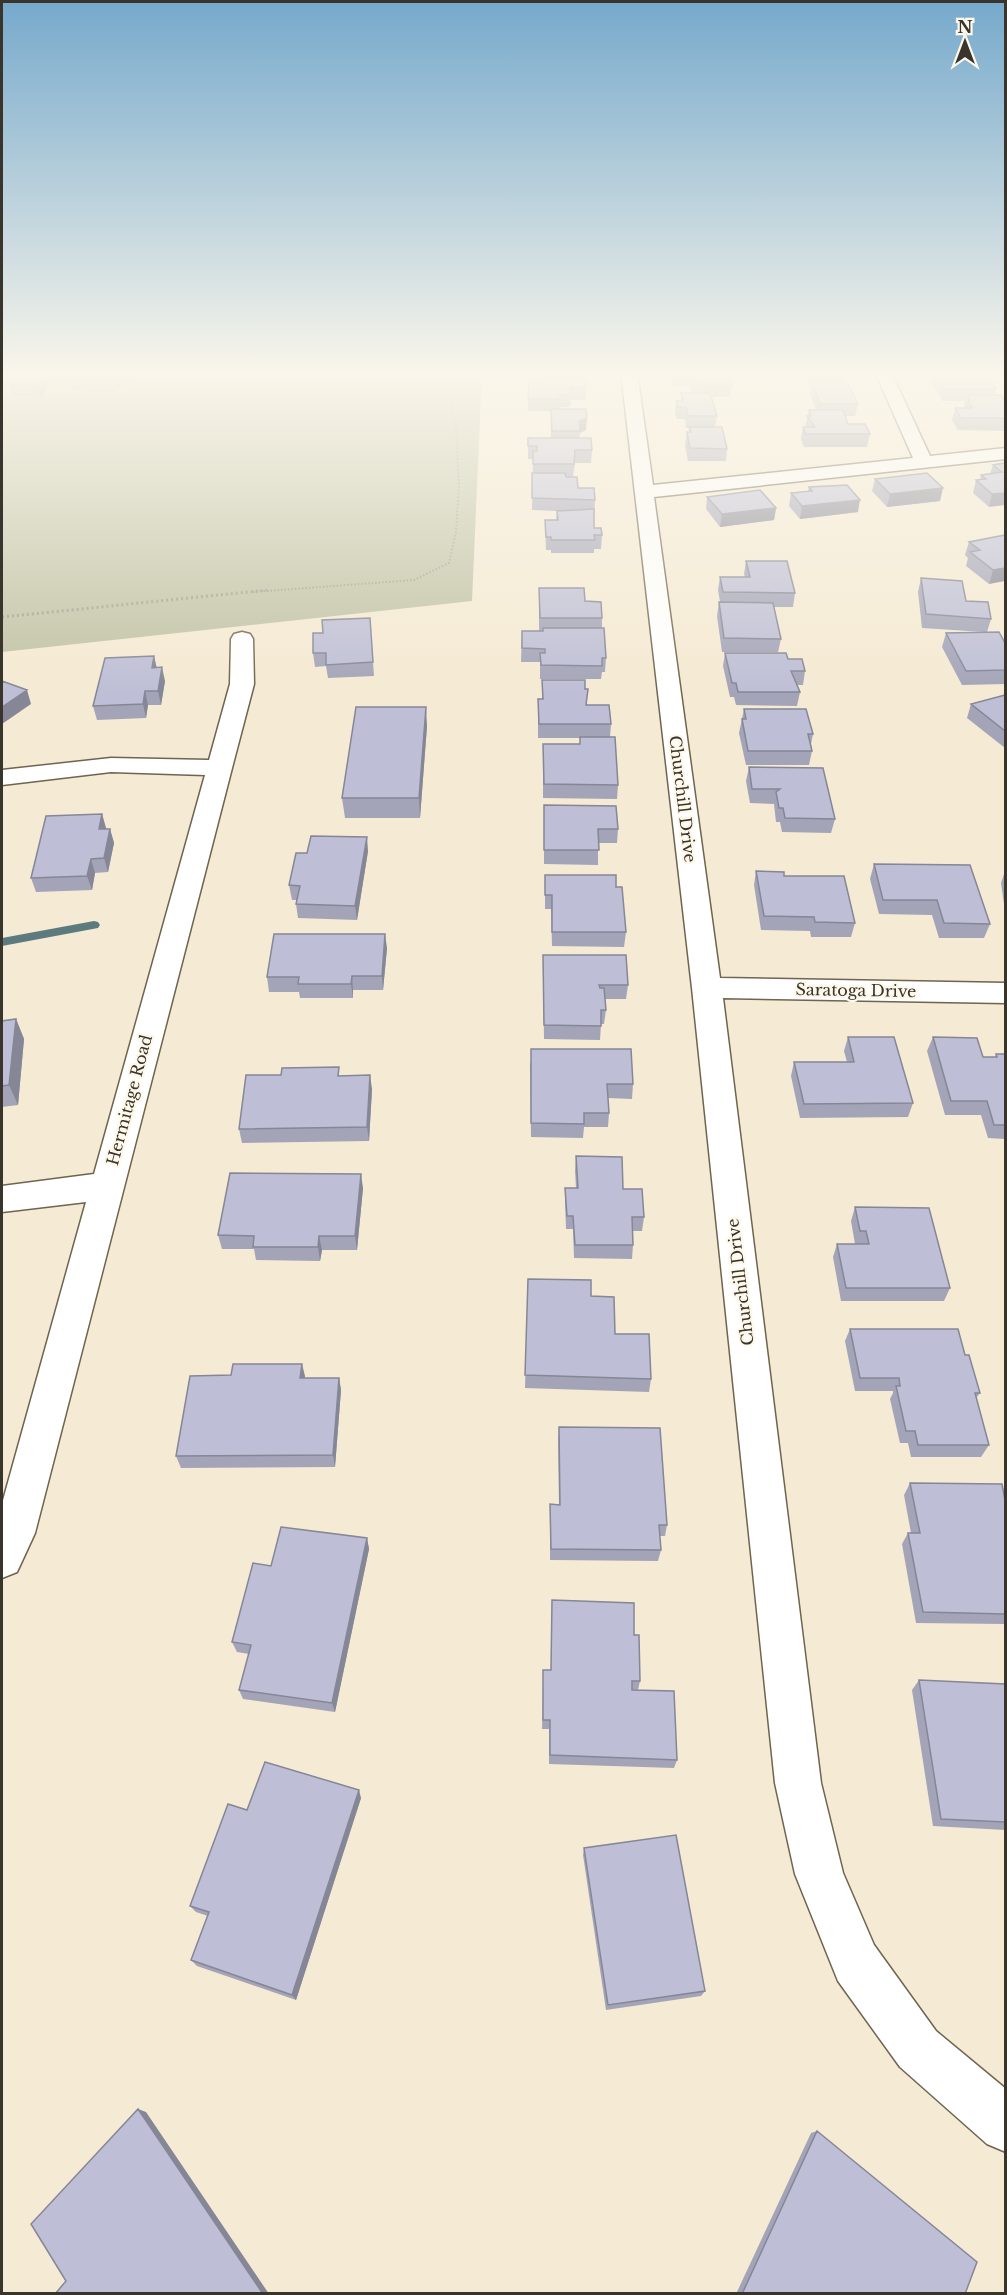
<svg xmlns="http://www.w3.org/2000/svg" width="1007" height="2295" font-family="'Libre Baskerville',serif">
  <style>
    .green { fill: #c0c2a5 }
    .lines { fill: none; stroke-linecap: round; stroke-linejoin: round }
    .stream { fill: #5d7b7f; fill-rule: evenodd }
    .lane-casing { stroke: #6e6450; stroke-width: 3 }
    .street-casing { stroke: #6e6450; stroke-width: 3 }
    .path-far1 { stroke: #a59d8c; stroke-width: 2; stroke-dasharray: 1.5 2; stroke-linecap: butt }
    .path { stroke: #a59d8c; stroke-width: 3; stroke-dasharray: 2 3; stroke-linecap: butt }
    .lane { fill: #fff; fill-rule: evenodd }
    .street { fill: #fff; fill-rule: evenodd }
    .wall { fill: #a3a4b8 }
    .shaded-wall { fill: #858696 }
    .building { fill: #bebfd6; stroke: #858696; stroke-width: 1.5 }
    .labels { text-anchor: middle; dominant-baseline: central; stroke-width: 4.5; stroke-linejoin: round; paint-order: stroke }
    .street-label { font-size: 16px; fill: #39352c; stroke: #fef8ea }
  </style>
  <rect width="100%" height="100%" fill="#f5ead3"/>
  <path class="green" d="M2,372H482L472,601L2,652Z"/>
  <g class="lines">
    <path class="stream" d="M94,921L98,922L100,925L98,928L2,946V938Z"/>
    <defs>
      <path id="lane" d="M8,372H22L2,381V374Z"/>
      <path id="street" d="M621,372H637L653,485L913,458L875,372H891L930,456L1006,448V459L654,497L720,978L1006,983V1003L723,998L821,1783L843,1873L874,1945L936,2031L1006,2089V2152L987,2144L900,2067L838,1981L795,1874L775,1783L692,988Z
        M242,632L250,634L253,639L254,684L232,768L35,1533L17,1572L2,1578V1504L86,1202L2,1212V1186L94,1174L205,775L111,772L2,785V770L111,758L209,760L230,684L231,639L234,634Z"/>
    </defs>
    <use href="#lane" class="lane-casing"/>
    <use href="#street" class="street-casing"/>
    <path class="path-far1" d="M253,592L414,580L449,563L456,532L459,485L456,428L450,398L460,372"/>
    <path class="path" d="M2,617L267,590"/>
    <use href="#lane" class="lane"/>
    <use href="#street" class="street"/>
  </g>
  <path class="wall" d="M18,372L138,373L131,385H121L117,391L71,390L70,388H47L42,397L12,396L9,384Z
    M540,372H586V400H571L570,407H560V409L586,430L580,433L579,438L592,450L591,463H575L573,477L578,488L595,500L594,528L602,535L601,549H594V553H551V550H546L545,520H556L557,511L532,510L533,459H528V438H551V411H528L529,379H541Z
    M672,372H728L732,385L730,397H712L717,416L715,427L727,449L726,461H688L685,445L687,432H689V428H686L685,419H677L675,413L676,401H681V393H691L690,386L673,385L671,376Z
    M805,372H844L845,375L844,382L858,404L855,416H845L848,424L870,434L867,447H804L801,439L803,427H805L809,410H816L810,394L812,387H810Z
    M932,372H986L996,389L995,395L1005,400V431L958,430L952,420L955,408H964L965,401H942L931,380Z
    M1005,463L989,507L973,493L976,480H980L981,475L990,474L993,465Z
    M875,479L940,501L887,507L872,491Z
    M809,487L858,512L800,519L789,506L791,493L808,491Z
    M707,497L776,508L774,520L720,527L706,509Z
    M1005,535L989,584L966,566L968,558L965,555L969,542Z
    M746,561L795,593L793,607H774L781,639L778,652H722L717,616L719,602H720L718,590L720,577H745L744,574Z
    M921,578L966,601L991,619L987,632L1005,643V684L962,685L942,647L946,633L984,632L922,628L918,592Z
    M539,588L585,601L602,618V628L606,658L605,672H602L601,679H540V662H521L522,631H539Z
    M370,618L374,676L328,678L326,666L315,667L313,653L323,633Z
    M725,653L788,659L805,671L803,685H797L800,692L797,706L736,705L734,697H730L723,666Z
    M154,656L157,668L165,681L161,705H148L146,718L97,720L93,706Z
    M542,680L587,705L611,724L610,737L618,785L617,799L543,798V744H580V738H538V699H542Z
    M1005,693V748L967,718L971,704L1005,695Z
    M744,709L813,734L811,744L812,751L809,765H746L739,733Z
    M427,726L420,818H345L342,798Z
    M749,767L835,819L831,833L782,832L780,822H776L774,804L750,803L746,781Z
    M102,814L106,829H110L114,843L108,872L95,873L92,890L36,892L31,878Z
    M544,819L618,829L617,843H598V865L544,864Z
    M368,851L357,920L298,918L296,904L297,900H292L289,885Z
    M874,864L990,924L984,938H939L932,915L879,914L870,879Z
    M756,871L784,876L855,923L851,937H811L810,931L761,930L754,885Z
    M1005,871V911L1001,883Z
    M545,875L616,887L626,932L624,947L552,946L551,909H545Z
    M387,948L383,990H353V998H300L299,992H269L267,977Z
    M543,955L628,985L626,999H605L606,1010L604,1024H601L600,1040L544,1039Z
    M16,1019L24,1039L18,1105L2,1107V1021Z
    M848,1037L913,1103L908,1117L800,1118L791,1076L794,1062H847L844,1051Z
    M933,1037L983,1057H995L996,1054H1005V1139L988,1138L981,1115H945L927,1051Z
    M530,1063L633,1084L632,1099L608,1098L609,1113L608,1127H584L583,1138L531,1137Z
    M340,1076L372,1089L369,1141L242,1143L239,1129Z
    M576,1156L623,1189L644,1217L642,1231H633V1245L632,1259L574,1258L573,1229H566L565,1201V1188H576L575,1170Z
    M363,1188L357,1250H322L320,1261L256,1260L254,1249H222L218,1235Z
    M855,1207L950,1288L944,1301H841L833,1257L837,1244H855L851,1221Z
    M528,1279L591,1296L615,1334L651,1379L649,1392L525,1388Z
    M850,1329L965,1355L980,1393L976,1398L989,1445L981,1457H911L908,1443H900L890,1399L893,1393V1391H855L845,1341Z
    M305,1376V1378H339L341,1390L335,1467L181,1468L176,1456Z
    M559,1427L667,1525L665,1536H659L661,1550L658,1561L550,1560V1504L559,1505L558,1439Z
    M910,1483L1005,1500V1624L916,1623L902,1544L908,1533H911L904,1495Z
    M367,1538L369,1549L335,1712L243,1699L239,1690L249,1654L237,1652L232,1642L271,1566Z
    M552,1600L634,1635L640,1681L638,1690L677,1760L674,1768L549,1764V1729H542L543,1679V1670H551Z
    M919,1680L1005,1685V1830L933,1826L912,1690Z
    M361,1798L296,2000L197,1966L191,1960L208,1916L196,1912L190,1906L247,1810Z
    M584,1848L705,1991L701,1996L606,2010L583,1855Z
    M817,2131L965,2294H736L811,2133Z"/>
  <path class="shaded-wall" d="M129,372H137L138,373L131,385L129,373Z
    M118,373L121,385L117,391L115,379Z
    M44,376L47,388L42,397L39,385Z
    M587,418L586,430L580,433L579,421Z
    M943,488L940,501L887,507L890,494Z
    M1005,493V505L989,507L992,494Z
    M860,500L858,512L800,519L802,506Z
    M776,508L774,520L720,527L722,514Z
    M1005,568V581L989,584L993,570Z
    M154,656L157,670L152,668Z
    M162,667L165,681L161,705L158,691Z
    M27,690L31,704L2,724V707Z
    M145,691L148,705L146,718L143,704Z
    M426,707L427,726L420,818L419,798Z
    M102,814L106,828L103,843L99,829Z
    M110,829L114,843L108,872L104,858Z
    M367,837L368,851L357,920L355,906Z
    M91,859L95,873L92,890L87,876Z
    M385,934L387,948L383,990L382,976Z
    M352,976L353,990V998L351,984Z
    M16,1019L24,1039L18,1105L9,1085Z
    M370,1075L372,1089L369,1141L367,1127Z
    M361,1174L363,1188L357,1250L355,1236Z
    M319,1236L322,1250L320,1261L318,1247Z
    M302,1364L305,1376L303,1390L300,1378Z
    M339,1378L341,1390L335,1467L333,1455Z
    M367,1538L369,1549L335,1712L332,1703Z
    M359,1790L361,1798L296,2000L292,1995Z
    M138,2109L146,2112L269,2294H263Z"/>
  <path class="building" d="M18,372H129V373H118L115,379L68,378L69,377L44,376L39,385L9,384Z
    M674,372H728L732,385H704L703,382H692L691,374H674Z
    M811,372H844L845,375H812Z
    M935,372H986L996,389H945Z
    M586,378V388H571V395H560V399H528L529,379Z
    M812,382H847L858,404H820Z
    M681,393H710L717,416H688L686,407H678L676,401H683Z
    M967,395H1001L1005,400V418H961L955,408H972L968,400H970Z
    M551,409H586L587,418L579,421L580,431H552Z
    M809,410H843L848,424H865L870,434H806L803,427H815L807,416H811Z
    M689,427H722L727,449L690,448L687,432H691Z
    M528,438H591L592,450H575L574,464H533V451H537V446H528Z
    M1005,463V493L992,494L976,480L986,479L981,475L1002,472L993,465Z
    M532,473H565L566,477H577L578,488H594L595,500L532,498Z
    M927,473L943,488L890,494L875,479Z
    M847,485L860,500L802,506L791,493L812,491L809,487Z
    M760,490L776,508L722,514L707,497Z
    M594,509V528H601L602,535H594L595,540H551V537H546L545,520H558L557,511Z
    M1005,535V568L993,570L970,552L980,550L969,542Z
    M746,561H787L795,593L723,592L720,577H750Z
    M921,578L962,581L966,601L988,602L991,619L926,614Z
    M539,588H584L585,601L601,602L602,618H540Z
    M719,602L773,603L781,639L724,638Z
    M370,618L373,662L326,665V653H313V633H323L322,620Z
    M543,628H604L606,658H602V666L541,665L540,653H545V649L522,648V631H543Z
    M999,632L1005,643V670L966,671L946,633Z
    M725,653H786L788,659H802L805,671H791L800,692H738L736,683H732Z
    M154,656L152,668L162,667L158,691H145L143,704L93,706L105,658Z
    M542,680H585V689H588L586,705H609L611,724H539L538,699H543Z
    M2,681L27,690L2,707Z
    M1005,695V731L971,704Z
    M356,707H426L419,798H342Z
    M744,709H806L813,734H808L812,751H748L742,719H746Z
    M580,737H615L618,785L544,784L543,744H580Z
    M749,767L823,768L835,819L785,818L783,808H779L776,792L780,789H752Z
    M544,805L616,806L618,829H598L599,850H544Z
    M102,814L99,829H110L104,858L91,859L87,876L31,878L46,816Z
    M311,836L367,837L355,906L296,904L300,886L289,885L296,853H307Z
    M874,864L970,865L990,924L944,923L937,900H883Z
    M756,871L784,872V876H844L855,923L815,922L814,917L764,916Z
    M545,875H616V887H622L626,932H552V895H545Z
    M274,934H385L382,976H352L351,984H298L299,977H267Z
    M543,955H626L628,985H599L600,988H604L606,1010H601V1026L544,1025Z
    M16,1019L9,1085L2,1086V1021Z
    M848,1037H894L913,1103L804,1104L794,1062H854Z
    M933,1037L977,1038L983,1057H997L996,1054H1005V1125H994L987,1101H951Z
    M531,1049H631L633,1084H607L609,1113H584V1124L531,1123Z
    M339,1067L338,1076L370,1075L367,1127L239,1129L246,1075H281L282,1068Z
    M576,1156L622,1157L623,1189H642L644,1217H632L633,1245H575L573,1216H567L565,1188H578Z
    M230,1173L361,1174L355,1236H319L318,1247H253L254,1236L218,1235Z
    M855,1207L929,1208L950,1288H846L837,1244H869L866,1231H860Z
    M528,1279L591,1280V1296L614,1297L615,1334H649L651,1379L525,1375Z
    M850,1329H958L965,1355H969L980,1393H975L989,1445H918L915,1431H906L896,1386H900L899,1378H860Z
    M233,1364H302L300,1378H339L333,1455L176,1456L190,1376L231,1375Z
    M559,1427L660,1428L667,1525H659L661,1550L551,1549L550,1504L560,1505Z
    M910,1483L1002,1484L1005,1500V1614L923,1612L908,1533H920Z
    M281,1527L367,1538L332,1703L239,1690L251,1645L232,1642L253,1563L271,1566Z
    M552,1600L634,1603V1635H639L640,1681H632V1690L674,1691L677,1760L550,1755V1720H543V1670H551Z
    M919,1680L1005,1684V1822L941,1819Z
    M265,1762L359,1790L292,1995L191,1960L209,1912L190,1906L228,1804L247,1810Z
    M676,1835L705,1991L608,2005L584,1848Z
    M138,2109L263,2294H55L66,2281L31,2224Z
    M817,2131L977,2262L965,2294H742Z"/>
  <linearGradient id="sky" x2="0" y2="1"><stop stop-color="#76a9cc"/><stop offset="0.54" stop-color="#faf6eb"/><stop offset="1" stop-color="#faf6eb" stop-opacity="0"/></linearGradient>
  <rect width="1007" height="693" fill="url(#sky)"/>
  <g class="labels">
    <g class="street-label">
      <text transform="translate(683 799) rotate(83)">Churchill Drive</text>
      <text transform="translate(856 990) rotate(1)">Saratoga Drive</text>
      <text transform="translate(129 1100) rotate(-75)">Hermitage Road</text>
      <text transform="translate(740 1282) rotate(-97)">Churchill Drive</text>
    </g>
  </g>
  <rect width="1007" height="2295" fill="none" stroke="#39352c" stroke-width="6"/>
  <g transform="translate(965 42)" stroke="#fef8ea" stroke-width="4.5" paint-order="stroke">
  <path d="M0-4.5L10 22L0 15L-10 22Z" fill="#39352c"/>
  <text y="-9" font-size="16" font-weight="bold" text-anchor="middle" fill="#39352c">N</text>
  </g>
</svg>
